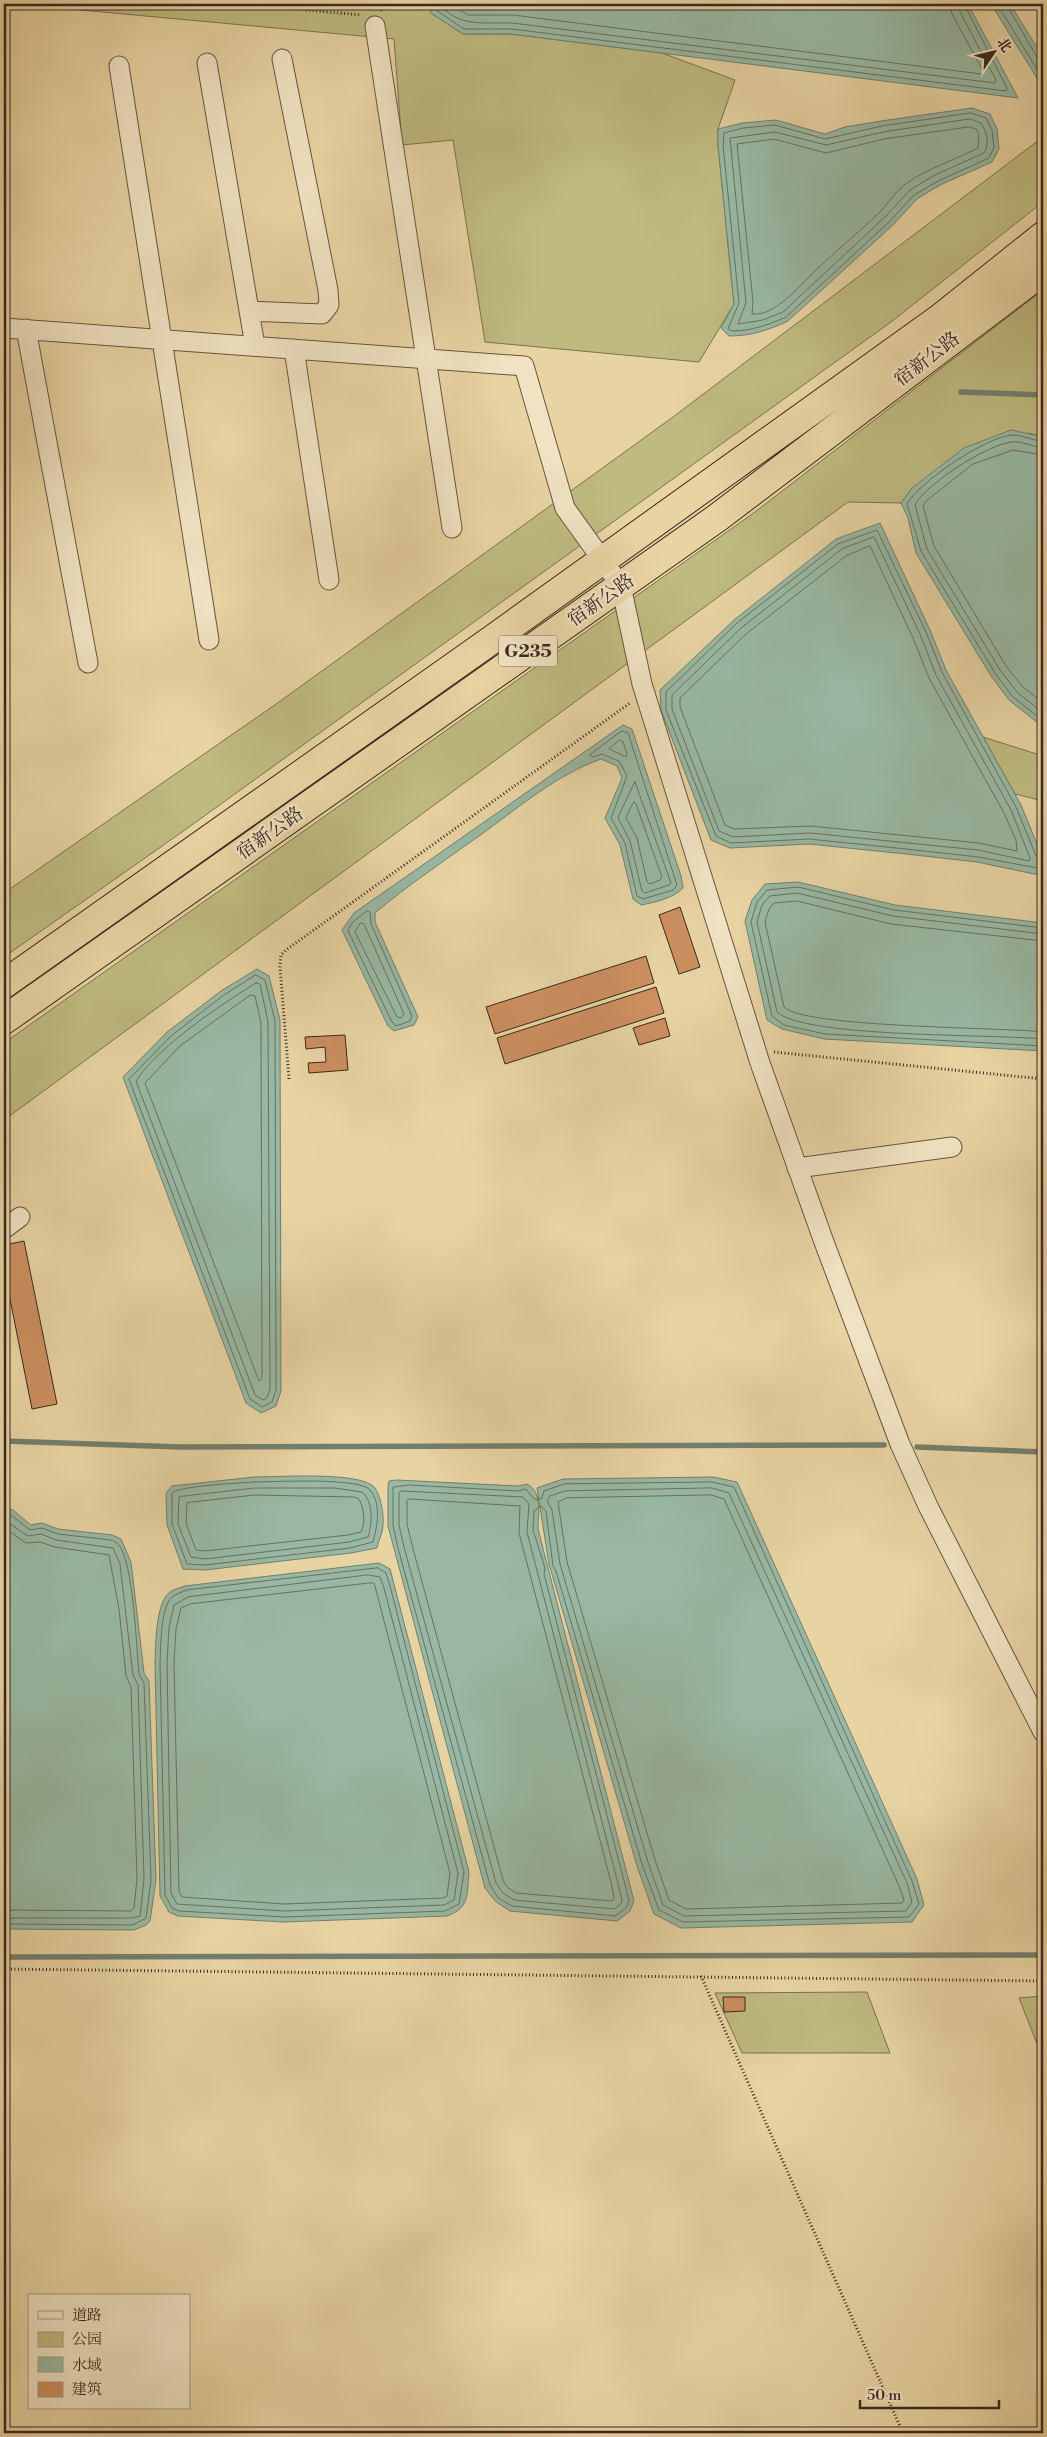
<svg xmlns="http://www.w3.org/2000/svg" width="1047" height="2437" font-family="'Libre Bodoni','Noto Serif SC',serif">
  <style>
    .green { fill: #beba80; stroke: #7c724f }
    .water { fill: #98b8a3; stroke: #727f6e }
    .lines { fill: none; stroke-linecap: round; stroke-linejoin: round }
    .shore { stroke: #697060; stroke-width: 1 }
    .stream { stroke: #727f6e; stroke-width: 5.5 }
    .building { fill: #cc8f60; stroke: #3a291e }
    .minor-casing { stroke: #66543f; stroke-width: 21 }
    .highway-casing { stroke: #3a291e; stroke-width: 30 }
    .path { stroke: #3a291e; stroke-width: 3; stroke-dasharray: 1 2.5; stroke-linecap: butt }
    .minor { stroke: #f0e2c3; stroke-width: 19 }
    .highway { stroke: #e8d3a3; stroke-width: 28 }
    .labels { text-anchor: middle; dominant-baseline: central; stroke-width: 4.5; stroke-linejoin: round; paint-order: stroke }
    .shield { fill: #f0e2c3; stroke: #716050; stroke-width: 1 }
    .shield-label { font-size: 18px; font-weight: bold; fill: #3a291e }
    .street-label { font-size: 19px; fill: #3a291e; stroke: #f0e2c3 }
  </style>
  <rect width="100%" height="100%" fill="#e8d3a3"/>
  <filter id="stains"><feTurbulence type="fractalNoise" baseFrequency=".004" numOctaves="4"/><feColorMatrix values="0 0 0 0 .2 0 0 0 0 .09 0 0 0 0 .02 0 0 0 .5 -.17"/></filter>
  <radialGradient id="worn" r=".72"><stop offset=".6" stop-color="#630" stop-opacity="0"/><stop offset="1" stop-color="#630" stop-opacity=".3"/></radialGradient>
  <path class="green" d="M16,4H428L431,13L463,34H511L662,53L735,80L718,129V145L734,304L699,362L485,342L453,140L402,145L394,39Z
    M1043,137V202L891,322L182,832L4,957V893L279,702L673,417Z
    M1043,290V437L1029,433L913,488L901,503L848,502L4,1120V1043L755,512Z
    M983,737L1043,756V801L1015,794Z
    M867,1992L890,2053H742L715,1993Z
    M1043,1996V2059L1019,1998Z"/>
  <path class="water" d="M428,4H968L1018,98L511,34H463L431,13Z
    M991,4H1010L1043,57V88Z
    M972,108L990,114L997,129L999,149L992,162L940,185L917,199L894,224L788,321C769,330 751,336 729,336L721,328L734,304L718,145V129L742,123L776,120L825,134L845,127L881,121Z
    M1011,430L1043,437V727L1009,700L991,676L916,553L908,518L901,503L912,488L964,448Z
    M880,523L930,630L946,670L1021,805L1042,856L1043,874H1034L977,862L906,854L809,844L730,848L711,840L661,710L660,690L734,620L836,539Z
    M623,725L632,729L681,876L683,888C672,899 655,902 641,905L633,899L620,845L605,818L622,778L617,766L601,759C556,775 518,808 479,836C444,861 408,885 375,913V922L418,1017L414,1025L394,1031L388,1026L342,930L354,913Z
    M798,882L895,905L1043,923V1051L824,1039L782,1029L767,1020L745,921L752,900L765,884Z
    M257,969L269,976L280,1020L281,1391L276,1406L261,1413L246,1403L123,1077L167,1032L221,991Z
    M254,1477C276,1477 363,1471 375,1488C381,1497 384,1515 383,1525C383,1533 378,1541 377,1548L351,1553L205,1570L183,1569L167,1525L166,1493L172,1486Z
    M713,1477L737,1482L917,1879L924,1905L912,1922L681,1928L654,1914L637,1866L549,1564L537,1488L563,1479Z
    M397,1480L518,1486L527,1484C543,1492 538,1515 538,1529L634,1901L630,1911L617,1921L510,1911L495,1901L485,1888L388,1526V1486L389,1481Z
    M4,1509L13,1510L31,1525L42,1523L58,1529L112,1535L121,1539L131,1562L144,1673L149,1681L156,1880L150,1921L146,1925L134,1930L4,1929Z
    M379,1563L390,1569L469,1872C467,1894 470,1908 447,1916L283,1922L178,1916L169,1912L160,1896L155,1663C156,1646 155,1603 170,1592C174,1589 180,1588 185,1586Z"/>
  <g class="lines">
    <path class="shore" d="M433,4L436,10L464,29H512L1006,91L1007,88L964,4
      M440,4C457,28 486,22 512,23L995,83L996,80L959,10L958,4
      M450,4L468,15H513L981,74L983,71L952,14L950,4
      M997,4L1043,79
      M1006,4L1037,57L1043,59
      M971,113L986,118L992,130L994,147L989,158L938,181L914,195L890,221L786,317C768,325 751,331 732,331L728,329L739,303L723,145L724,133L743,128L775,125L825,139L882,126Z
      M970,119L981,123C987,133 990,143 984,153L935,175L910,190L886,216L783,312L763,320L738,324L746,303L730,138L775,132L826,145L883,132Z
      M969,127L976,129L979,135L978,148C955,160 928,168 907,183C897,190 889,202 881,211C855,236 827,258 803,283C790,296 771,316 752,314L753,302L737,144L774,139L826,153L884,139Z
      M1043,441C1033,441 1023,435 1013,435C987,436 919,482 907,504L921,551L995,673L1012,696L1043,721
      M1043,448C1033,447 1022,441 1012,442C988,444 926,484 915,505L927,549L1000,670L1017,692L1043,713
      M1043,455L1013,450L973,464L926,501L923,506L934,546L1006,666L1022,686L1043,703
      M874,537L920,634L936,675L1011,810L1030,858L1029,861L978,850L810,833L733,837L719,831L672,709V695L741,628L842,549Z
      M870,546L913,638L929,678L1004,813L1016,840L1017,851L979,843L811,826L734,829L725,825L680,707V698L746,634L846,556Z
      M622,731L628,733L677,885L673,890L643,899L637,896L625,843L611,818L627,776L619,761L602,754L593,757L590,755Z
      M620,740L623,742L627,754L626,757L609,749Z
      M635,782L671,883L669,885L645,893L642,891L630,841L618,818Z
      M634,802L636,804L662,877L660,880L650,884L647,882L637,838L626,818Z
      M1043,860L1036,856L1016,807L942,672L926,632L877,530L838,544L737,623L666,692V710L716,836L731,843L809,839L906,849L978,857L1043,869
      M367,911L370,912L371,924L412,1016L410,1021L396,1026L392,1022L348,931L351,924Z
      M361,923L364,924L404,1014L401,1018L397,1017L355,932Z
      M1043,928L894,910L798,887L767,890L757,902L751,922L772,1016L784,1025L825,1034L1043,1046
      M1043,934L893,916L797,893L770,896L762,905L757,922L777,1012C805,1038 994,1034 1043,1039
      M1043,941L891,924L797,901L774,903L769,909L765,922L784,1007C805,1028 1001,1027 1043,1032
      M256,975L265,980L275,1021L276,1390L272,1402L262,1407L250,1399L129,1079L171,1036L224,995Z
      M256,983L260,984L268,1022L270,1389L267,1398L263,1400L255,1395L136,1081C160,1045 219,1006 256,983Z
      M251,995L255,996L261,1023L262,1378L259,1381L145,1083L180,1046Z
      M254,1482C274,1482 359,1477 370,1490C382,1504 377,1527 373,1542L350,1548L205,1565L187,1564L172,1524V1493C179,1486 240,1483 254,1482Z
      M712,1482L734,1487L912,1881L919,1904L909,1917L683,1922L659,1910L642,1864L556,1571L553,1566L546,1511L541,1506L534,1511L533,1530L545,1568L544,1574L629,1900L626,1908L615,1916L512,1906L498,1898L490,1885L398,1548L393,1525V1487L409,1485L518,1491L526,1489L533,1498L537,1500L542,1498L544,1491L564,1484Z
      M255,1488H335L362,1492C374,1502 372,1524 368,1537L349,1542L205,1559L191,1557L178,1524L179,1497Z
      M712,1488L729,1493L907,1883L912,1902L906,1911L684,1916L663,1905L648,1862L560,1564L552,1510L547,1501L550,1496L565,1491Z
      M402,1491L523,1497L529,1504L527,1532L622,1899L621,1904L614,1909L514,1900L503,1893L496,1883L404,1547L399,1525V1493Z
      M255,1495L354,1497L359,1499C364,1509 366,1522 361,1532L348,1535L205,1551L196,1550L186,1523L187,1503Z
      M711,1495L724,1499L899,1886L904,1900L902,1903L686,1909L669,1900L655,1860L567,1562L558,1502L566,1498Z
      M409,1499L520,1506L519,1533L611,1882L614,1898L612,1901L516,1893L508,1888L503,1880L412,1545L407,1524V1501Z
      M4,1514L11,1515L30,1530L42,1528L58,1534L111,1540C116,1542 119,1544 122,1550C134,1578 136,1641 139,1674L144,1683L151,1880L146,1918L133,1925L4,1924
      M4,1520L28,1536L41,1534L56,1540L113,1548L120,1564L133,1675L138,1685L144,1879L140,1916L132,1918H4
      M4,1528L26,1543L40,1542L55,1547L109,1555L119,1609L126,1676L131,1687L137,1879L134,1908L131,1911L4,1910
      M378,1568L386,1573L390,1586L464,1872L459,1904L445,1911L284,1917L179,1911L172,1908L165,1895L160,1663C161,1648 160,1608 172,1597C176,1594 182,1592 187,1590Z
      M368,1575L380,1577L384,1588L458,1873L454,1900L444,1905L284,1911L177,1904L171,1893L167,1663L169,1627L174,1605L188,1597Z
      M369,1583H374L376,1590L450,1873L447,1896L443,1898L284,1904L182,1897L179,1891L174,1663L176,1629L181,1608L190,1604Z"/>
    <path class="stream" d="M961,392L1043,395
      M4,1441L181,1447L884,1445
      M917,1447L1043,1452
      M11,1957L1043,1955"/>
  </g>
  <path class="building" d="M680,907L700,967L679,974L659,915Z
    M646,956L654,983L495,1034L486,1007Z
    M656,987L664,1013L505,1064L497,1038Z
    M665,1018L670,1036L639,1045L633,1028Z
    M345,1035L348,1070L309,1073L308,1063L326,1062L325,1047L306,1049L305,1037Z
    M24,1241L57,1404L32,1409L4,1269V1245Z
    M723,1997H745V2011L724,2012Z"/>
  <g class="lines">
    <defs>
      <path id="minor" d="M375,26L452,528
        M207,63L255,346
        M119,66L209,640
        M249,311L322,314L329,305L328,290L282,59
        M4,328L524,366L565,508L621,586L642,684L760,1063L824,1242L900,1444L928,1506L1043,1732
        M26,329L88,663
        M294,349L329,580
        M797,1168L952,1147
        M4,1229L20,1217"/>
      <path id="highway" d="M4,984L483,646L939,319L1043,236
        M4,1020L717,518L1043,271"/>
    </defs>
    <use href="#minor" class="minor-casing"/>
    <use href="#highway" class="highway-casing"/>
    <path class="path" d="M243,4L361,15
      M381,11L384,4
      M774,1052L1043,1079
      M289,1079L280,967L281,955L286,950L630,703
      M4,1969L1043,1981
      M701,1976L903,2433"/>
    <use href="#minor" class="minor"/>
    <use href="#highway" class="highway"/>
  </g>
  <g class="labels">
    <rect class="shield" x="499" y="635.5" width="58" height="31" rx="4"/>
    <g class="shield-label">
      <text x="528" y="651">G235</text>
    </g>
    <g class="street-label">
      <text transform="translate(927 359) rotate(-37)">宿新公路</text>
      <text transform="translate(601 600) rotate(-35)">宿新公路</text>
      <text transform="translate(270 833) rotate(-35)">宿新公路</text>
    </g>
  </g>
  <rect width="1047" height="2437" fill="none" stroke="#e8d3a3" stroke-width="20"/>
  <rect x="5" y="5" width="1037" height="2427" fill="none" stroke="#3a291e" stroke-width="2.5"/>
  <rect x="10" y="10" width="1027" height="2417" fill="none" stroke="#3a291e"/>
  <rect x="28" y="2294" width="162" height="115" fill="#f0e2c3" stroke="#a79881"/>
  <rect x="38" y="2311" width="25" height="8" fill="#f0e2c3" stroke="#a79881"/>
  <text x="72" y="2320" font-size="15" fill="#3a291e">道路</text>
  <rect x="38" y="2332" width="25" height="15" fill="#beba80" stroke="#a79881"/>
  <text x="72" y="2344" font-size="15" fill="#3a291e">公园</text>
  <rect x="38" y="2357" width="25" height="15" fill="#98b8a3" stroke="#a79881"/>
  <text x="72" y="2370" font-size="15" fill="#3a291e">水域</text>
  <rect x="38" y="2382" width="25" height="15" fill="#cc8f60" stroke="#a79881"/>
  <text x="72" y="2394" font-size="15" fill="#3a291e">建筑</text>
  <g transform="translate(994 52) rotate(55)" stroke="#f0e2c3" stroke-width="4" paint-order="stroke">
  <path d="M0-4L9 19L0 12L-9 19Z" fill="#3a291e"/>
  <text y="-8" font-size="14" font-weight="bold" text-anchor="middle" fill="#3a291e">北</text>
  </g>
  <path d="M860 2400v8h139v-8" fill="none" stroke="#3a291e" stroke-width="2.5"/>
  <text x="867" y="2400" font-size="15" fill="#3a291e" stroke="#f0e2c3" stroke-width="4" paint-order="stroke">50 m</text>
  <rect width="100%" height="100%" filter="url(#stains)"/>
  <rect width="100%" height="100%" fill="url(#worn)"/>
</svg>
